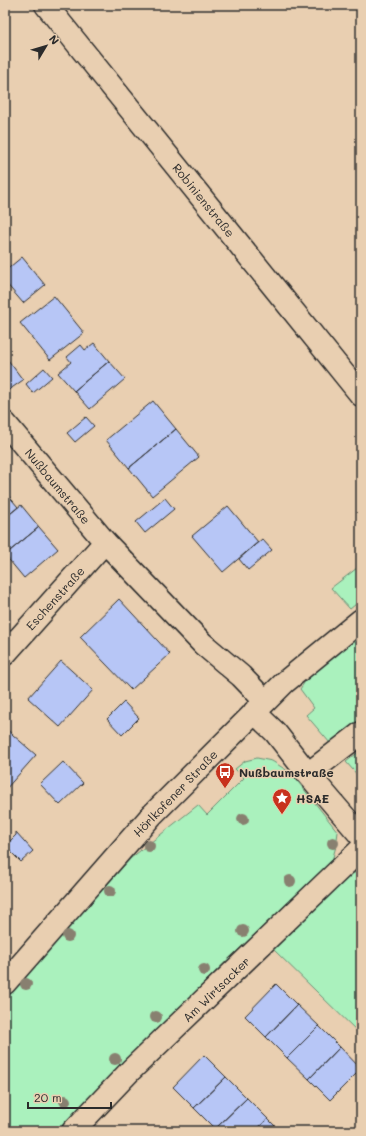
<svg xmlns="http://www.w3.org/2000/svg" width="366" height="1136" font-family="Mali,sans-serif">
  <style>
    .green { fill: #aaf1bd; stroke: #6a8e74 }
    .building { fill: #b7c6f6; stroke: #2b2b2b }
    .lines { fill: none; stroke-linecap: round; stroke-linejoin: round }
    .street-casing { stroke: #2b2b2b; stroke-width: 25 }
    .secondary-casing { stroke: #2b2b2b; stroke-width: 25 }
    .street { stroke: #e9cfb1; stroke-width: 22 }
    .secondary { stroke: #e9cfb1; stroke-width: 22 }
    .tree { fill: #888070 }
    .labels { text-anchor: middle; dominant-baseline: central; stroke-width: 3; stroke-linejoin: round; paint-order: stroke }
    .street-label { font-size: 12px; fill: #2b2b2b; stroke: #e9cfb1 }
    .poi-label { font-size: 12px; font-weight: bold; fill: #2b2b2b; stroke: #e9cfb1; text-anchor: start }
  </style>
  <rect width="100%" height="100%" fill="#e9cfb1"/>
  <filter id="ink" filterUnits="userSpaceOnUse"><feTurbulence type="fractalNoise" baseFrequency=".025" numOctaves="2"/><feDisplacementMap in="SourceGraphic" scale="8" xChannelSelector="R" yChannelSelector="G"/><feConvolveMatrix kernelMatrix="1 2 1 2 8 2 1 2 1" color-interpolation-filters="sRGB"/></filter>
  <g filter="url(#ink)">
    <path class="green" d="M361,565V600L350,609L331,588Z
      M361,632V721L346,733L330,743L306,715L314,708L300,689L306,680Z
      M361,750V779L346,762Z
      M257,758L272,761L291,773L338,832L336,846L332,861L216,971L58,1131H5V998L131,858L198,805L207,815L244,778L235,769L245,761Z
      M361,871V1035L272,948L347,875Z"/>
    <path class="building" d="M22,257L45,285L23,303L5,282V271Z
      M54,296L84,333L50,360L20,323Z
      M94,343L109,361L74,391L58,373L71,362L67,357L81,345L85,350Z
      M5,356L23,380L6,392L5,391Z
      M109,361L125,379L90,409L74,391Z
      M44,368L52,377L33,393L26,384Z
      M153,401L176,429L129,468L106,440Z
      M86,417L94,426L75,442L67,433Z
      M176,429L199,457L152,496L129,468Z
      M7,494L18,507L5,518V496Z
      M165,498L174,509L145,533L136,522Z
      M21,505L39,527L5,555V518Z
      M228,506L258,542L223,572L192,536Z
      M39,527L58,549L24,578L5,555Z
      M262,539L272,550L248,570L239,559Z
      M119,599L170,654L131,690L80,637Z
      M61,661L93,690L60,727L28,698Z
      M124,702L139,718L122,735L107,719Z
      M5,728L36,755L5,790Z
      M63,762L83,783L60,805L40,784Z
      M16,832L33,851L21,862L5,846L16,835Z
      M276,984L297,1005L266,1037L245,1016Z
      M297,1005L319,1026L287,1058L266,1037Z
      M319,1026L340,1047L309,1079L287,1058Z
      M340,1047L361,1069L330,1100L309,1079Z
      M204,1055L226,1077L194,1108L173,1087Z
      M226,1077L247,1098L215,1129L194,1108Z
      M247,1098L268,1119L255,1131H217L215,1129Z
      M268,1119L280,1131H255Z"/>
    <g class="lines">
      <defs>
        <path id="street" d="M46,5L361,395
          M5,423L105,542L203,644L241,676L265,701
          M5,654L105,542
          M254,712L275,732L308,774L361,836
          M308,774L361,733
          M73,1131L131,1070L361,849"/>
        <path id="secondary" d="M5,983L152,815L285,682L361,620"/>
      </defs>
      <use href="#street" class="street-casing"/>
      <use href="#secondary" class="secondary-casing"/>
      <use href="#street" class="street"/>
      <use href="#secondary" class="secondary"/>
    </g>
    <g class="tree">
      <circle cx="243" cy="819" r="6"/>
      <circle cx="333" cy="843" r="6"/>
      <circle cx="149" cy="846" r="6"/>
      <circle cx="290" cy="881" r="6"/>
      <circle cx="110" cy="891" r="6"/>
      <circle cx="243" cy="931" r="6"/>
      <circle cx="68" cy="936" r="6"/>
      <circle cx="204" cy="970" r="6"/>
      <circle cx="26" cy="984" r="6"/>
      <circle cx="156" cy="1017" r="6"/>
      <circle cx="115" cy="1059" r="6"/>
      <circle cx="65" cy="1101" r="6"/>
    </g>
  </g>
  <defs>
    <symbol id="bus-pin" viewBox="-11 -11 22 30"><path d="M0 17L-7.5 6A9.5 9.5 0 1 1 7.5 6Z" fill="#c8321e" stroke="#e9cfb1"/><path d="M-5-6H5V4H4V6H2V4H-2V6H-4V4H-5ZM-3.5-4V0h7V-4ZM-3.5 1.2v1.5H-2V1.2ZM2 1.2v1.5H3.5V1.2Z" fill="#fff"/></symbol>
    <symbol id="sight-pin" viewBox="-11 -11 22 30"><path d="M0 17L-7.5 6A9.5 9.5 0 1 1 7.5 6Z" fill="#c8321e" stroke="#e9cfb1"/><path d="M0-6L1.8-2.2L6-1.7L2.9 1.2L3.7 5.4L0 3.3L-3.7 5.4L-2.9 1.2L-6-1.7L-1.8-2.2Z" fill="#fff"/></symbol>
  </defs>
  <g fill-rule="evenodd">
    <use href="#bus-pin" x="214" y="761" width="22" height="30"/>
    <use href="#sight-pin" x="271" y="787" width="22" height="30"/>
  </g>
  <g class="labels">
    <g class="street-label">
      <text transform="translate(204 200) rotate(51)">Robinienstraße</text>
      <text transform="translate(58 486) rotate(50)">Nußbaumstraße</text>
      <text transform="translate(55 598) rotate(-48)">Eschenstraße</text>
      <text transform="translate(175 793) rotate(-46)">Hörlkofener Straße</text>
      <text transform="translate(216 989) rotate(-44)">Am Wirtsacker</text>
    </g>
    <g class="poi-label">
      <text x="239" y="772">Nußbaumstraße</text>
      <text x="296" y="798">HSAE</text>
    </g>
  </g>
  <rect width="366" height="1136" fill="none" stroke="#e9cfb1" stroke-width="20"/>
  <rect x="10" y="10" width="346" height="1116" fill="none" stroke="#2b2b2b" stroke-width="1.5" filter="url(#ink)"/>
  <g transform="translate(46 46) rotate(52)" stroke="#e9cfb1" stroke-width="3" paint-order="stroke">
  <path d="M0-3L7 15L0 10L-7 15Z" fill="#2b2b2b"/>
  <text y="-6" font-size="11" font-weight="bold" text-anchor="middle" fill="#2b2b2b">N</text>
  </g>
  <path d="M28 1102v6h83v-6" fill="none" stroke="#2b2b2b" stroke-width="2"/>
  <text x="34" y="1102" font-size="12" fill="#2b2b2b" stroke="#e9cfb1" stroke-width="3" paint-order="stroke">20 m</text>
</svg>
